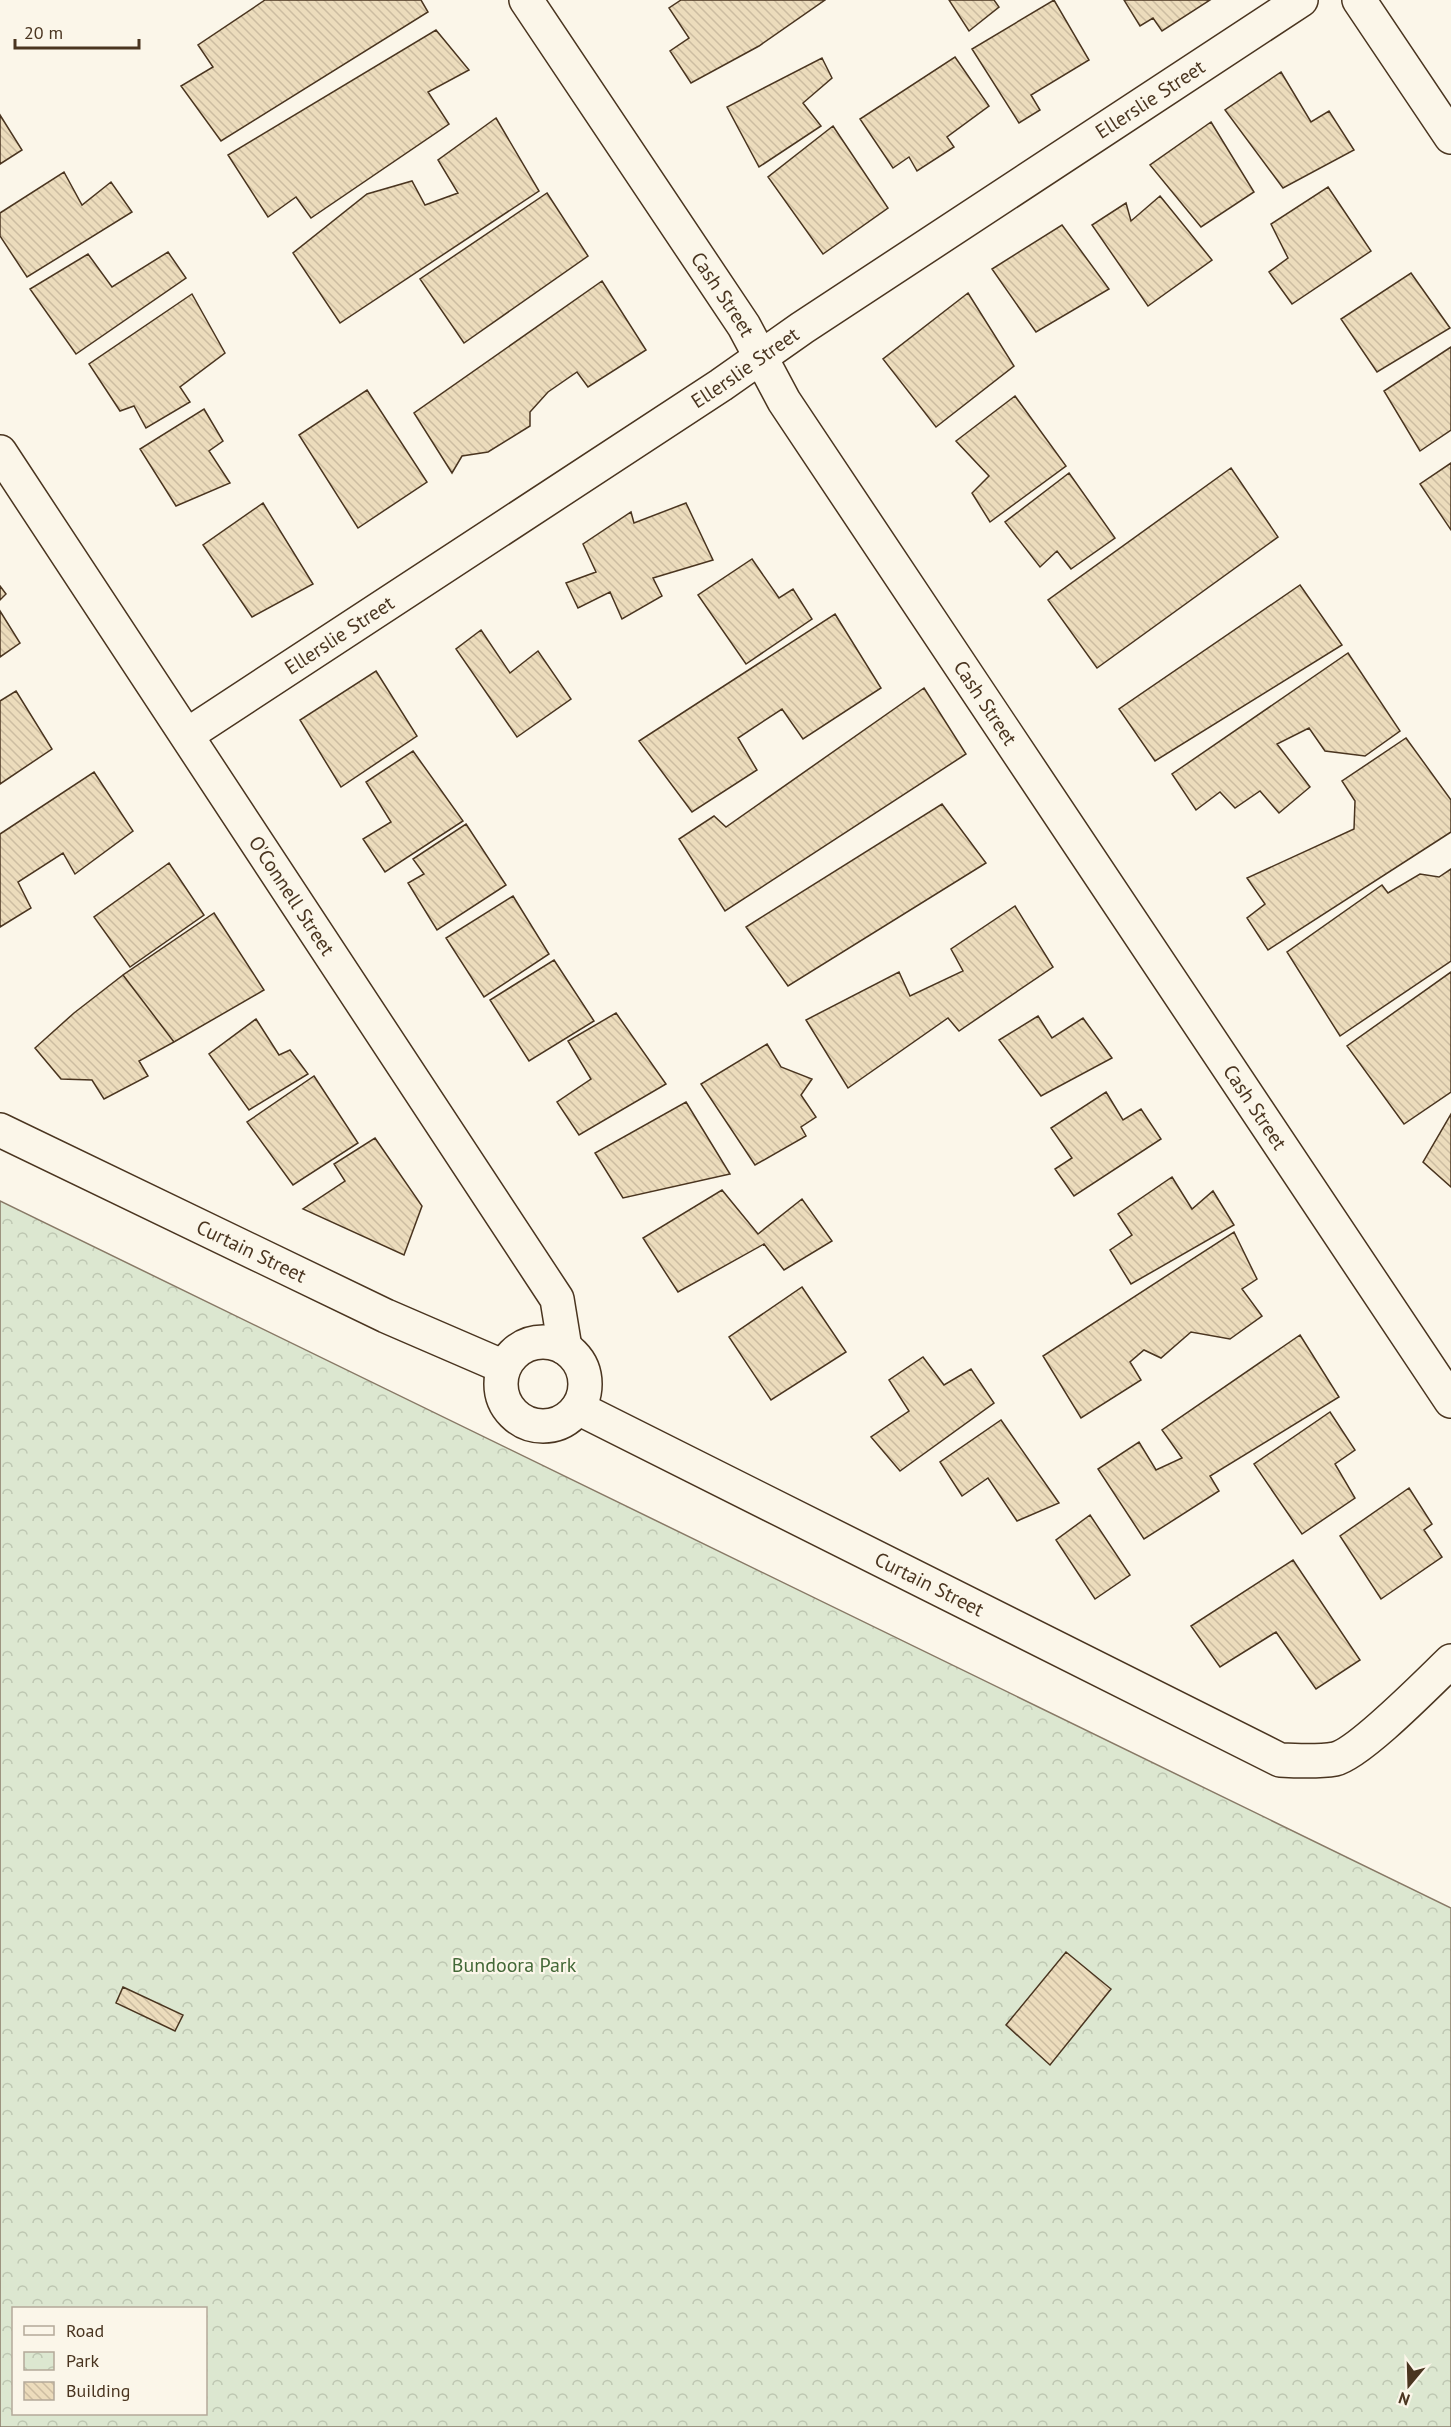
<svg xmlns="http://www.w3.org/2000/svg" width="1451" height="2427" font-family="'PT Sans',sans-serif">
  <style>
    .park { fill: url(#park-crowns); stroke: #887966; stroke-width: 1.5; fill-rule: evenodd }
    .building { fill: url(#building-back-hatch); stroke: #4a3520; stroke-width: 1.5 }
    .lines { fill: none; stroke-linecap: round; stroke-linejoin: round }
    .street-casing { stroke: #4a3520; stroke-width: 36 }
    .secondary-casing { stroke: #4a3520; stroke-width: 36 }
    .street { stroke: #fbf6e9; stroke-width: 33 }
    .secondary { stroke: #fbf6e9; stroke-width: 33 }
    .labels { text-anchor: middle; dominant-baseline: central; stroke-width: 4.5; stroke-linejoin: round; paint-order: stroke }
    .street-label { font-size: 20px; fill: #4a3520; stroke: #fbf6e9 }
    .park-label { font-size: 20px; fill: #436837; stroke: #fbf6e9 }
  </style>
  <defs>
    <pattern id="park-crowns" width="20" height="18" patternUnits="userSpaceOnUse" patternTransform="scale(1.5)"><rect width="20" height="18" fill="#dce7d0"/><path d="M2 6a3 3 0 1 1 6 0M12 15a3 3 0 1 1 6 0" fill="none" stroke="#bec7b2"/></pattern>
    <pattern id="building-back-hatch" width="6" height="6" patternUnits="userSpaceOnUse" patternTransform="scale(1.5)"><rect width="6" height="6" fill="#ecdcbc"/><path d="M-1 5l2 2M0 0l6 6M5-1l2 2" fill="none" stroke="#ccbda1"/></pattern>
  </defs>
  <rect width="100%" height="100%" fill="#fbf6e9"/>
  <path class="park" d="M0,1201L1451,1908V2427H0ZM14,2308H206V2414H14Z"/>
  <path class="building" d="M265,0H421L428,12L221,141L181,86L213,67L198,45Z
    M681,0H825L759,46L691,83L670,51L689,38L669,8Z
    M949,0H994L999,7L969,31Z
    M1054,0L1089,60L1031,95L1040,110L1019,123L972,49Z
    M1124,0H1210L1162,31L1153,18L1140,26Z
    M436,30L469,70L428,92L449,124L311,218L296,197L268,217L228,155Z
    M955,57L989,106L947,137L954,147L917,171L909,157L893,168L860,119Z
    M822,58L832,78L803,103L821,126L759,167L727,107Z
    M1281,72L1311,122L1329,111L1354,150L1283,188L1225,110Z
    M0,115L22,150L0,164Z
    M496,118L539,191L340,323L293,253L367,194L412,181L425,205L458,193L438,160Z
    M1211,122L1254,192L1201,227L1150,165Z
    M833,126L888,208L823,254L768,177Z
    M64,172L82,205L111,182L132,212L27,277L0,236V213Z
    M1328,187L1371,251L1292,304L1269,272L1288,258L1271,224Z
    M547,193L588,256L464,343L420,279Z
    M1160,196L1212,260L1148,306L1092,225L1126,203L1131,221Z
    M1062,225L1109,289L1036,332L992,269Z
    M168,252L186,278L76,354L30,289L88,254L112,287Z
    M1411,273L1450,328L1377,372L1341,319Z
    M602,281L646,350L588,387L577,372L548,392L530,412V426L488,452L462,456L452,473L414,413Z
    M968,293L1014,366L936,427L883,359Z
    M192,294L225,353L180,387L190,402L146,428L134,406L120,411L89,364Z
    M1451,347V430L1420,451L1384,391Z
    M367,390L427,482L358,528L299,435Z
    M1015,396L1066,466L990,522L972,493L989,476L956,441Z
    M204,409L223,441L209,451L230,483L176,506L140,449Z
    M1451,463V530L1420,484Z
    M1231,468L1278,537L1097,668L1048,600Z
    M1069,473L1115,538L1071,569L1057,551L1040,567L1005,522Z
    M263,503L313,584L252,617L203,545Z
    M686,503L713,560L653,578L662,596L622,619L610,592L578,608L566,583L596,572L583,544L631,512L634,523Z
    M752,559L779,598L793,589L812,619L746,664L698,595Z
    M1300,585L1342,645L1155,761L1119,709Z
    M0,586L6,594L0,600Z
    M0,611L20,643L0,657Z
    M835,614L881,688L803,739L782,709L738,738L757,770L692,812L639,741Z
    M481,630L510,673L538,651L571,699L517,737L456,649Z
    M1348,653L1400,731L1365,756L1325,751L1309,728L1277,744L1310,787L1279,813L1260,791L1235,808L1220,792L1196,810L1172,774Z
    M376,671L417,736L341,787L300,720Z
    M924,688L966,754L725,911L679,839L714,816L726,827Z
    M16,691L52,749L0,784V701Z
    M1406,738L1451,800V832L1268,950L1247,918L1265,904L1247,878L1354,829L1355,801L1342,781Z
    M413,751L463,821L385,872L363,839L391,822L366,782Z
    M94,772L133,831L75,874L63,853L18,882L31,908L0,927V834Z
    M942,804L986,863L788,986L746,927Z
    M466,824L506,885L437,930L408,883L424,874L413,859Z
    M169,863L204,915L130,967L94,917Z
    M1451,869V961L1340,1036L1287,952L1382,885L1388,893L1420,874L1439,877Z
    M513,896L549,954L484,997L446,938Z
    M1015,906L1053,967L959,1031L948,1018L848,1088L806,1020L899,972L910,996L963,971L951,949Z
    M214,913L264,990L174,1042L123,975Z
    M554,960L594,1021L529,1061L490,1000Z
    M1451,972V1092L1404,1124L1347,1046Z
    M123,975L174,1042L139,1061L148,1076L104,1099L92,1080L61,1079L35,1048L74,1013Z
    M616,1013L666,1084L579,1135L557,1102L591,1079L568,1041Z
    M1038,1016L1052,1038L1083,1018L1112,1058L1041,1096L999,1040Z
    M256,1019L279,1055L290,1050L308,1074L249,1110L209,1054Z
    M767,1044L781,1067L812,1079L801,1095L816,1117L801,1127L806,1136L755,1165L701,1084Z
    M314,1076L358,1143L293,1185L247,1122Z
    M1106,1092L1123,1120L1141,1109L1161,1139L1074,1196L1055,1169L1072,1158L1051,1128Z
    M686,1102L730,1174L623,1198L595,1153Z
    M1451,1114V1187L1423,1162Z
    M375,1138L422,1206L404,1255L303,1209L345,1181L334,1164Z
    M1172,1177L1192,1209L1213,1191L1234,1225L1131,1284L1110,1250L1132,1235L1118,1214Z
    M722,1190L758,1234L802,1199L832,1241L784,1270L764,1244L678,1292L643,1238Z
    M1234,1232L1257,1279L1242,1289L1262,1316L1230,1339L1191,1332L1161,1358L1144,1350L1130,1362L1141,1380L1081,1418L1043,1356Z
    M802,1287L846,1352L771,1400L729,1337Z
    M1300,1335L1339,1397L1210,1476L1219,1491L1144,1539L1098,1469L1139,1442L1156,1470L1182,1458L1162,1430Z
    M923,1357L944,1385L971,1369L994,1403L900,1471L871,1437L909,1411L889,1380Z
    M1330,1412L1355,1450L1335,1464L1355,1498L1302,1534L1254,1464Z
    M1001,1420L1059,1503L1017,1521L988,1478L962,1496L940,1462Z
    M1409,1488L1432,1524L1424,1530L1442,1557L1381,1599L1340,1536Z
    M1090,1515L1130,1575L1095,1599L1056,1540Z
    M1293,1560L1360,1660L1316,1689L1276,1632L1220,1667L1191,1626Z
    M1066,1952L1111,1989L1050,2065L1006,2025Z
    M123,1987L183,2015L175,2031L116,2003Z"/>
  <g class="lines">
    <defs>
      <g id="street">
        <path id="s1" d="M526,0L744,326L784,401L1451,1401"/>
        <path id="s2" d="M0,452L557,1299L565,1348"/>
        <path id="s3" d="M187,735L721,385L802,328L1301,0"/>
        <path id="s4" d="M0,1130L386,1316L504,1367"/>
        <circle cx="543" cy="1384" r="42"/>
        <path id="s5" d="M578,1408L1280,1760C1298,1761 1318,1762 1335,1759C1360,1753 1429,1682 1451,1661"/>
      </g>
      <path id="secondary" d="M1359,0L1451,137"/>
    </defs>
    <use href="#street" class="street-casing"/>
    <use href="#secondary" class="secondary-casing"/>
    <use href="#street" class="street"/>
    <use href="#secondary" class="secondary"/>
  </g>
  <g class="labels">
    <g class="street-label">
      <text stroke="none"><textPath href="#s3" startOffset="1154">Ellerslie Street</textPath></text>
      <text stroke="none"><textPath href="#s1" startOffset="354">Cash Street</textPath></text>
      <text stroke="none"><textPath href="#s3" startOffset="668">Ellerslie Street</textPath></text>
      <text stroke="none"><textPath href="#s3" startOffset="182">Ellerslie Street</textPath></text>
      <text stroke="none"><textPath href="#s1" startOffset="840">Cash Street</textPath></text>
      <text stroke="none"><textPath href="#s2" startOffset="531">O'Connell Street</textPath></text>
      <text stroke="none"><textPath href="#s1" startOffset="1326">Cash Street</textPath></text>
      <text stroke="none"><textPath href="#s4" startOffset="279">Curtain Street</textPath></text>
      <text stroke="none"><textPath href="#s5" startOffset="393">Curtain Street</textPath></text>
    </g>
    <g class="park-label">
      <text x="514" y="1965">Bundoora Park</text>
    </g>
  </g>
  <rect x="12" y="2307" width="195" height="108" fill="#fbf6e9" stroke="#b4a999" stroke-width="1.5"/>
  <rect x="24" y="2326" width="30" height="9" fill="#fbf6e9" stroke="#b4a999" stroke-width="1.5"/>
  <text x="66" y="2337" font-size="18" fill="#4a3520">Road</text>
  <rect x="24" y="2352" width="30" height="18" fill="url(#park-crowns)" stroke="#b4a999" stroke-width="1.5"/>
  <text x="66" y="2367" font-size="18" fill="#4a3520">Park</text>
  <rect x="24" y="2382" width="30" height="18" fill="url(#building-back-hatch)" stroke="#b4a999" stroke-width="1.5"/>
  <text x="66" y="2397" font-size="18" fill="#4a3520">Building</text>
  <g transform="translate(1409 2385) rotate(199)" stroke="#fbf6e9" stroke-width="4.5" paint-order="stroke">
  <path d="M0-4.5L10 22L0 15L-10 22Z" fill="#4a3520"/>
  <text y="-9" font-size="16" font-weight="bold" text-anchor="middle" fill="#4a3520">N</text>
  </g>
  <path d="M15 39v9h124v-9" fill="none" stroke="#4a3520" stroke-width="3"/>
  <text x="24" y="39" font-size="18" fill="#4a3520" stroke="#fbf6e9" stroke-width="4.5" paint-order="stroke">20 m</text>
</svg>
